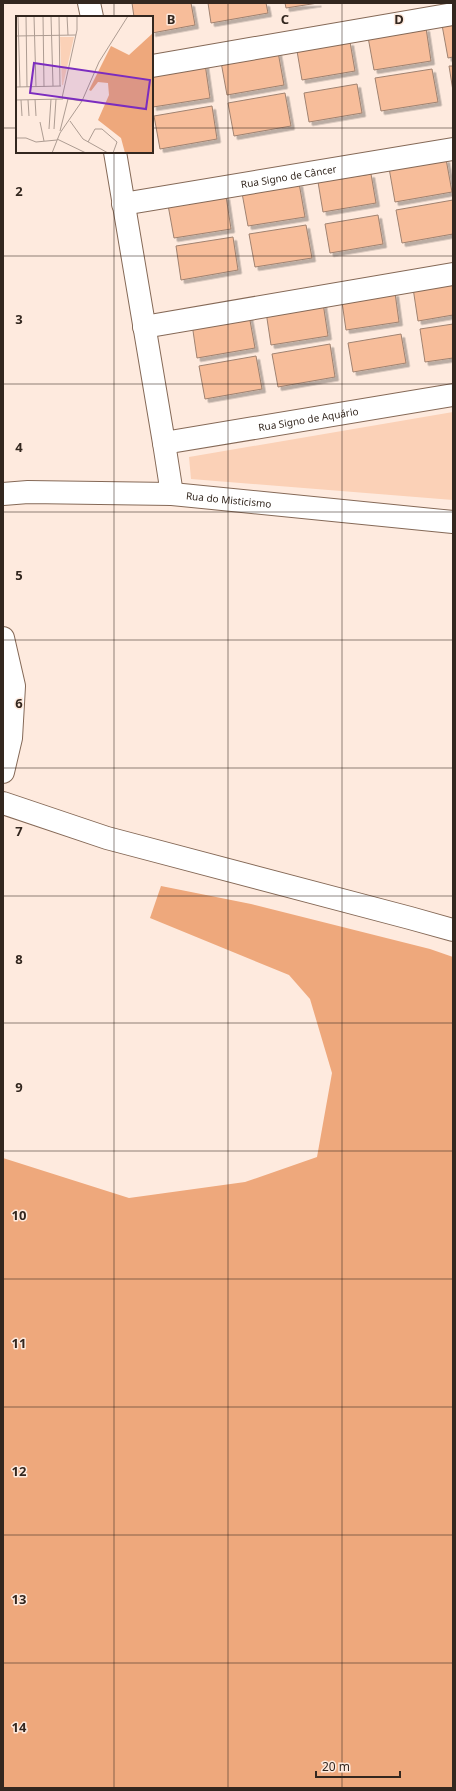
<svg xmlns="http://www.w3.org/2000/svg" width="456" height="1791" font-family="'Noto Sans',sans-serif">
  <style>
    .green { fill: #fbd1b7 }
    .forest { fill: #eea87c }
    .building { fill: #f7bd9a; stroke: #a08270; filter: url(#shadow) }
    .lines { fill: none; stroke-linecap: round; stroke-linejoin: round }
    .street-casing { stroke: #856957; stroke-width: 24 }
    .secondary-casing { stroke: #856957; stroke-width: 24 }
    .street { stroke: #fff; stroke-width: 22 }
    .secondary { stroke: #fff; stroke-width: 22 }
    .grid { fill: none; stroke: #33271f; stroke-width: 1; stroke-opacity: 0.55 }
    .labels { text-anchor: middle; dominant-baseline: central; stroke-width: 3; stroke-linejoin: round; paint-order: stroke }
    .street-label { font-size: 10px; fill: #33271f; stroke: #feeade }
    .inset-road { fill: none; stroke: #ad9c92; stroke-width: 1 }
    .view { fill: #7b2cbf; fill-opacity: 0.15; stroke: #7b2cbf; stroke-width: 2 }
    .inset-edge { fill: none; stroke: #33271f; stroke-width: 2 }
    .grid-label { font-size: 13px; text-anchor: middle; font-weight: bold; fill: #33271f; stroke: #feeade; stroke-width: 3; stroke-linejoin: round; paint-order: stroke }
  </style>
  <defs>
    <filter id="shadow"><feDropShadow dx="3.5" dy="3.5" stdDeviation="0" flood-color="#0004"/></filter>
  </defs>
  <rect width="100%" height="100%" fill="#feeade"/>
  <path class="green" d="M453,412V500L191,479L189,457Z"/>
  <path class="forest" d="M161,886L251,904L430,949L453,957V1788H3V1158L129,1198L245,1182L317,1157L332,1073L310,999L289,975L150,918Z"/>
  <path class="building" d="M132,3H191L195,25L152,33V17H134Z
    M208,3H266L268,13L211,23Z
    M285,3H318L286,8Z
    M453,23V57L448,58L442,25Z
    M426,28L431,61L374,70L368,37Z
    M350,42L355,71L302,80L297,51Z
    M278,52L284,85L227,95L221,62Z
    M205,64L210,98L153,107L152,73Z
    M449,66H453V91Z
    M432,69L438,102L381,111L375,78Z
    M357,84L362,113L309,122L304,93Z
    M285,93L291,126L234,136L228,103Z
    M212,106L217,139L160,149L154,116Z
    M446,159L452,192L395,202L389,168Z
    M371,174L376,203L323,212L318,182Z
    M299,183L305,217L248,226L242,193Z
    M226,196L231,229L174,238L168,205Z
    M453,200V234L402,243L396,210Z
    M378,215L383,244L330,253L325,224Z
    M306,225L312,258L255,267L249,234Z
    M233,237L238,270L181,280L176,246Z
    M453,281V315L418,321L413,288Z
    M395,293L399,322L346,330L342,302Z
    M323,303L328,336L271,345L266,312Z
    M249,315L255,348L197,358L192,324Z
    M453,324V358L425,362L420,329Z
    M401,334L406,363L353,372L348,343Z
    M330,344L335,377L278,387L272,354Z
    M256,356L262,389L205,399L199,366Z"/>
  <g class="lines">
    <defs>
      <g id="street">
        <path d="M152,66L453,14"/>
        <path id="s1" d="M123,204L453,149"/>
        <path d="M144,327L453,274"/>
        <path id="s2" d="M3,494L28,492L172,494L164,443L453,395"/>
        <path d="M3,638L14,686L11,738L3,772"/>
        <path d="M3,803L107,838L410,918L453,930"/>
      </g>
      <g id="secondary">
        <path d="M89,3L92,17"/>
        <path d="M115,152L164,443"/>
        <path id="s3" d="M172,494L453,522"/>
      </g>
    </defs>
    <use href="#street" class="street-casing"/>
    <use href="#secondary" class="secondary-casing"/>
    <use href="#street" class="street"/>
    <use href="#secondary" class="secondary"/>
  </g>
  <path class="grid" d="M114,3V17M228,3V1788M342,3V1788M3,128H17M152,128H453M114,152V1788M3,256H453M3,384H453M3,512H453M3,640H453M3,768H453M3,896H453M3,1023H453M3,1151H453M3,1279H453M3,1407H453M3,1535H453M3,1663H453"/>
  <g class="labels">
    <g class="street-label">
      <text stroke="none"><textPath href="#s1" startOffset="168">Rua Signo de Câncer</textPath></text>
      <text stroke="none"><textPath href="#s2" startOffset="367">Rua Signo de Aquário</textPath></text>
      <text stroke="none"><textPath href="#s3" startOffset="57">Rua do Misticismo</textPath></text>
    </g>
  </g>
  <g transform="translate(16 16)">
    <rect width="137" height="137" fill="#feeade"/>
    <path d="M44,21H58L47,69H46Z" fill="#fbd1b7"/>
    <path d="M137,17V137H109L105,122L82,104L93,79L92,67L82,66L75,75L73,74L95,30L113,39Z" fill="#eea87c"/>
    <path class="inset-road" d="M2,0L4,71M10,0L11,71M18,0L20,71M27,0L28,71M35,0L37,70M43,0L44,70M51,0L52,19M61,0V14L46,82L66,85M0,20L60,19M0,71L45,70M19,83L20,100M0,84L47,83M5,84L6,100M12,84L13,100M54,105L67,123L92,137M24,106L28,125M33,113L35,83M38,113L40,83M44,115L52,83M0,122H10L20,126L41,124M41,123L70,137M72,126L79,113H86L101,126L97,137M36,137L44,117L66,85L83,46L112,0"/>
    <path class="view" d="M18,47L134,64L130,93L14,77Z"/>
    <rect width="137" height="137" class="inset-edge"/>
  </g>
  <g class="grid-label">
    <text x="171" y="24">B</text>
    <text x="285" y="24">C</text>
    <text x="399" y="24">D</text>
    <text x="19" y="196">2</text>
    <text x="19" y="324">3</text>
    <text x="19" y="452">4</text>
    <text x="19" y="580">5</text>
    <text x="19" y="708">6</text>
    <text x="19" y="836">7</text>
    <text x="19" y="964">8</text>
    <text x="19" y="1092">9</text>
    <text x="19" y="1220">10</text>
    <text x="19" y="1348">11</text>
    <text x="19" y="1476">12</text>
    <text x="19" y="1604">13</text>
    <text x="19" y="1732">14</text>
  </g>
  <rect width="456" height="1791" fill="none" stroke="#33271f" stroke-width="8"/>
  <path d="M316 1771v6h84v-6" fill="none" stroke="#33271f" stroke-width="2"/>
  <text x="322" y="1771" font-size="12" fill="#33271f" stroke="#feeade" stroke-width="3" paint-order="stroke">20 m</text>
</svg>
